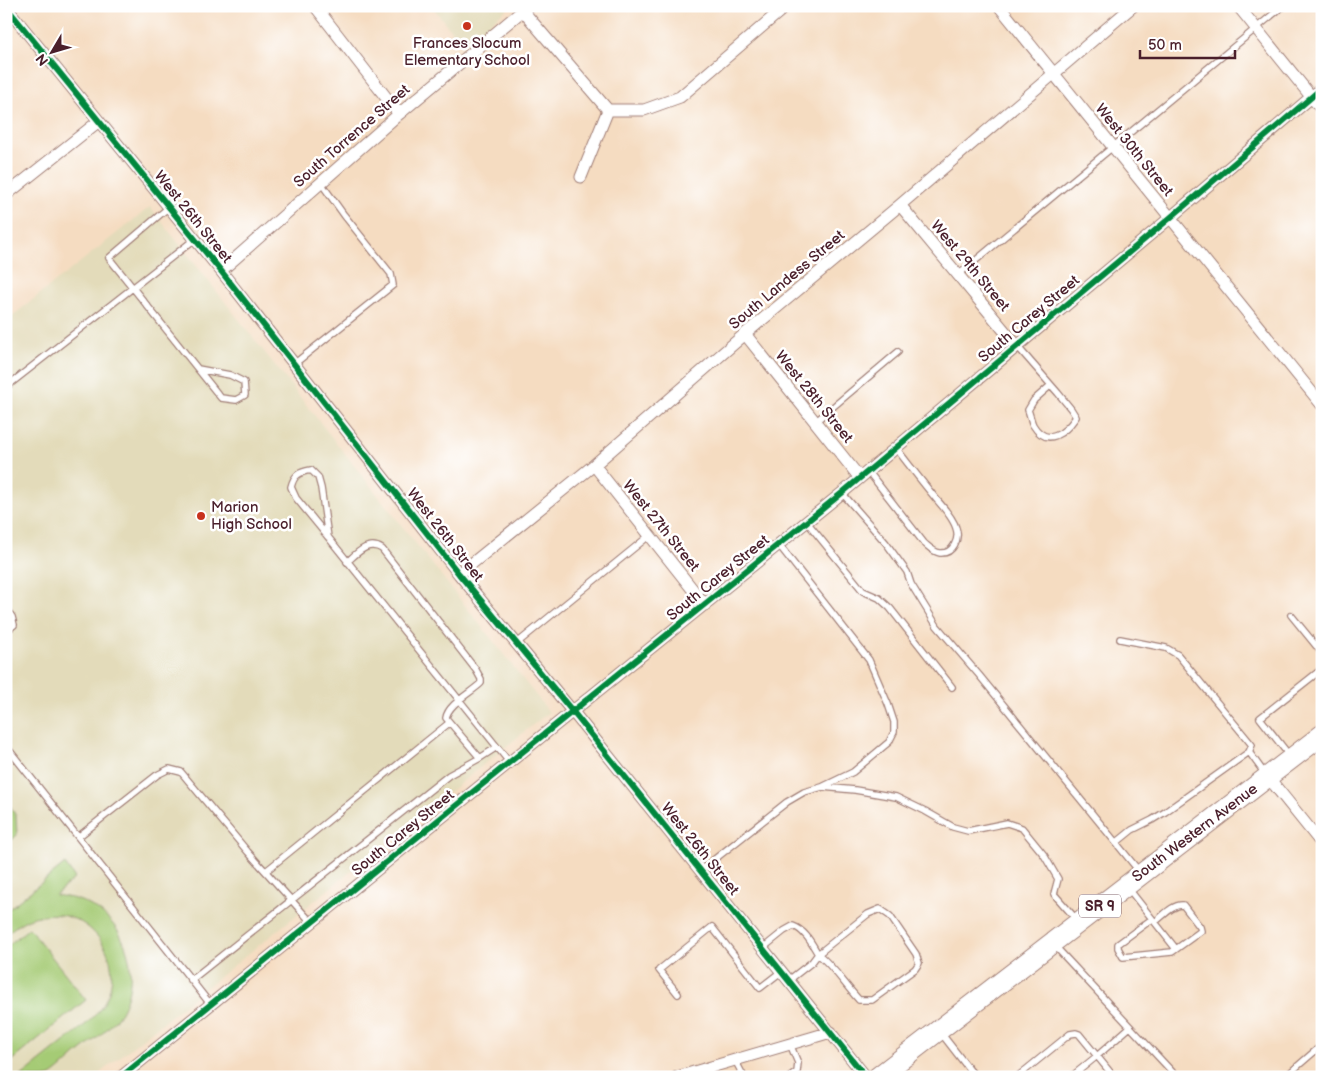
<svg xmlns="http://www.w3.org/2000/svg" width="1328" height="1083" font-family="'Balsamiq Sans',sans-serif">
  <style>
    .built { fill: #e3dbba }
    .green { fill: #a5cb75; stroke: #787550 }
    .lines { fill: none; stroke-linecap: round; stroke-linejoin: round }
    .service-casing { stroke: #a07e76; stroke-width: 8 }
    .minor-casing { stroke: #a07e76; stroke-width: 13 }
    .trunk-casing { stroke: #a07e76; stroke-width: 22 }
    .service { stroke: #fff; stroke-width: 5.5 }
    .minor { stroke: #fff; stroke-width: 11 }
    .trunk { stroke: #fff; stroke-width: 20 }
    .cycleway-casing { stroke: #fff; stroke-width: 9 }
    .cycleway { stroke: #00873e; stroke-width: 6 }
    .poi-dot { fill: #c8321e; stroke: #fff; stroke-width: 2 }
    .labels { text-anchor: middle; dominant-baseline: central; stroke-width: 5; stroke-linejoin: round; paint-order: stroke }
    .shield { fill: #fff; stroke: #80626b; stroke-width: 1 }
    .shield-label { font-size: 14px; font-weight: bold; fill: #4a1f2b }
    .poi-label { font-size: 15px; fill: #4a1f2b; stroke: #fff }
    .street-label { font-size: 15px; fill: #4a1f2b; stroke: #fff }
  </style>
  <rect width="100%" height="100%" fill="#fff"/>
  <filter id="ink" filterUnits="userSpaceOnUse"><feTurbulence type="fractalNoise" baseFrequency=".02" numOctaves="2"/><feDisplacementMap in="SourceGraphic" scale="10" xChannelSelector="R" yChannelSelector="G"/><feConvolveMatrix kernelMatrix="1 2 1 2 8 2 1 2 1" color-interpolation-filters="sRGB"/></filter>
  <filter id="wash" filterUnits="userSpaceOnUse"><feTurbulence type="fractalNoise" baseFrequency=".0096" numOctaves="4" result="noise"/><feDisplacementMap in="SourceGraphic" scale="20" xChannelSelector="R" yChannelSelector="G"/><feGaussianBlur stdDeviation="1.12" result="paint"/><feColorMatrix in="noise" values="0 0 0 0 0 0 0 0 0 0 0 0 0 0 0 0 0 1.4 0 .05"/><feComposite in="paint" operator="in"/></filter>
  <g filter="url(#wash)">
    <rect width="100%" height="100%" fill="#f5dcc1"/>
    <path class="built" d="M432,6H510L463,46Z
      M150,207L549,712L95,1077H6V321Z"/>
    <path class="green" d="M6,799L16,816L17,835L6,846Z
      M65,864L75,878L55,895C68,897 80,899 91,906C129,926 142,979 119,1015C108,1031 92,1042 77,1054C70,1060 58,1072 51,1076C45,1079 28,1077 20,1077C35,1065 50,1053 65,1041C81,1028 99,1016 107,997C126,954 85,905 39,916C26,918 16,926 6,934V911Z
      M29,928L86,1000L6,1065V947Z"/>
  </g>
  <g filter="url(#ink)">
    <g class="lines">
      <defs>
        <path id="service" d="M169,207L109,258L221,398L236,400L245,395L244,382L230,375L198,369
          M958,275L1283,6
          M1017,346L1058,393L1071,409L1076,417C1065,433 1047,448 1033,425C1031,421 1030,415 1028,410L1034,400L1051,385
          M294,364L393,285L391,274L344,215L321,183
          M6,387L195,239
          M815,422L898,352
          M868,471L924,543C929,547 933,552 940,553C953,554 960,539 956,528C953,518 944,508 937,500C923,483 909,465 896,448
          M842,493L886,543L907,572L911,584L937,626L979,675L1139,871
          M807,522L863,591L879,598L890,608L952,687
          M328,537L321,488L318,477L311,470C299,472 294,475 291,487L296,498L328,537L510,763
          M779,545L869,660L888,704L894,722V732L889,742L853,772L822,787
          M347,562C357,553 368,540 382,549L476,670L481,679V683C471,693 448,704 446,718L480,758L497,747
          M6,609L12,617L14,625L6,631
          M1291,615L1322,653
          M1120,639L1166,648L1178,655L1252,745L1249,752
          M516,644L650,535
          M6,746L211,1005
          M1289,755L1260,718L1322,669
          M78,837L157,775L169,769L181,772L248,852L312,923
          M1116,843L1132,830L1152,820L1165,812L1249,752L1265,774
          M701,870L787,802L804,792L822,787L855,790L896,797L925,811L953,827L968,831L1007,823L1022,828L1044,855L1058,879L1054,894L1076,919
          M266,871L449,723
          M1128,888L1176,949
          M880,909L890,916L916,954L919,963L915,969L872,1000H859C845,985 834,967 818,954L868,914Z
          M1152,919L1118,944V948L1123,957L1172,952L1201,931L1200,927L1183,905C1173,904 1163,916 1155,922
          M1054,945L1177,1077
          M763,948L784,931L793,926C805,930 812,944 818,954L812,962L789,980
          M191,980L449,775L480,758
          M678,994L659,970L712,927L760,988L782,971
          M941,1033L969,1069L968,1075L965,1077
          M790,1044L798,1063L797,1072L790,1077
          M735,1060L744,1077
          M969,1069L976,1077
          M1017,1077L1070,1034L1076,1033L1079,1034L1097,1056L1071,1077
          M1114,1077L1097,1056L1130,1027
          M1285,1077L1322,1045"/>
        <path id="minor" d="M315,6L399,114
          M999,6L1322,405
          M1238,6L1322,110
          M6,7L221,271L459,574L573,712L866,1077
          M523,11L608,110
          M608,110H644L680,97L786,6
          M581,177L608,110
          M6,195L99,121
          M900,205L1017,346
          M221,271L399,114L528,6
          M745,334L860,478
          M594,465L705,605
          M459,574L594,465L745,334L900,205L1133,6
          M1268,777L1322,844
          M121,1077L842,493L1170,218L1322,88
          M677,1077L831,1032"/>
        <path id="trunk" d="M878,1077L1322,735"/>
      </defs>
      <use href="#service" class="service-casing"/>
      <use href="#minor" class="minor-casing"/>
      <use href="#trunk" class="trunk-casing"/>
      <use href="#service" class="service"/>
      <use href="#minor" class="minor"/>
      <use href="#trunk" class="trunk"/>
      <defs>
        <path id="cycleway" d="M6,7L221,271L459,574L573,712L866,1077
          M121,1077L842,493L1170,218L1322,88"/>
      </defs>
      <use href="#cycleway" class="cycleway-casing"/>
      <use href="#cycleway" class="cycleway"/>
    </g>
  </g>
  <g class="poi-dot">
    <circle cx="467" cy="26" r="5"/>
    <circle cx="201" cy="516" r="5"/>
  </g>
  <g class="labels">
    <rect class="shield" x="1079" y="894.5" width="42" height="23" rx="4"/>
    <g class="shield-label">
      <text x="1100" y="906">SR 9</text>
    </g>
    <g class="poi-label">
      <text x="467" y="43">Frances Slocum<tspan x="467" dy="17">Elementary School</tspan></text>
      <text x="211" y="507" text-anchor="start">Marion<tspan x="211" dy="17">High School</tspan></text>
    </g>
    <g class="street-label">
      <text transform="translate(352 136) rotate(-41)">South Torrence Street</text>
      <text transform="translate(1134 150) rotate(51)">West 30th Street</text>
      <text transform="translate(193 217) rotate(51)">West 26th Street</text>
      <text transform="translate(970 266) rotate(50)">West 29th Street</text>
      <text transform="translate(787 280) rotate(-40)">South Landess Street</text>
      <text transform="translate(1029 319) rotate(-40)">South Carey Street</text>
      <text transform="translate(814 397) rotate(51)">West 28th Street</text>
      <text transform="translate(661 526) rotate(51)">West 27th Street</text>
      <text transform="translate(445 535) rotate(52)">West 26th Street</text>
      <text transform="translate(718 578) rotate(-39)">South Carey Street</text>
      <text transform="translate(403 833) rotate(-39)">South Carey Street</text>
      <text transform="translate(1195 833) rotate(-37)">South Western Avenue</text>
      <text transform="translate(700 849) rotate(51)">West 26th Street</text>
    </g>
  </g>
  <rect width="1328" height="1083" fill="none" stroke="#fff" stroke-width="25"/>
  <g transform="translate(52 52) rotate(232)" stroke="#ffffff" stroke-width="4" paint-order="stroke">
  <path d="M0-4L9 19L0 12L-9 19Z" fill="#4a1f2b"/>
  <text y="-8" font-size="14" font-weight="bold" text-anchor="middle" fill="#4a1f2b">N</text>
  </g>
  <path d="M1140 50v8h95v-8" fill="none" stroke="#4a1f2b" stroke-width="2.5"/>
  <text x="1148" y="50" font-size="15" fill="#4a1f2b" stroke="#ffffff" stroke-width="4" paint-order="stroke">50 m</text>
</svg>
